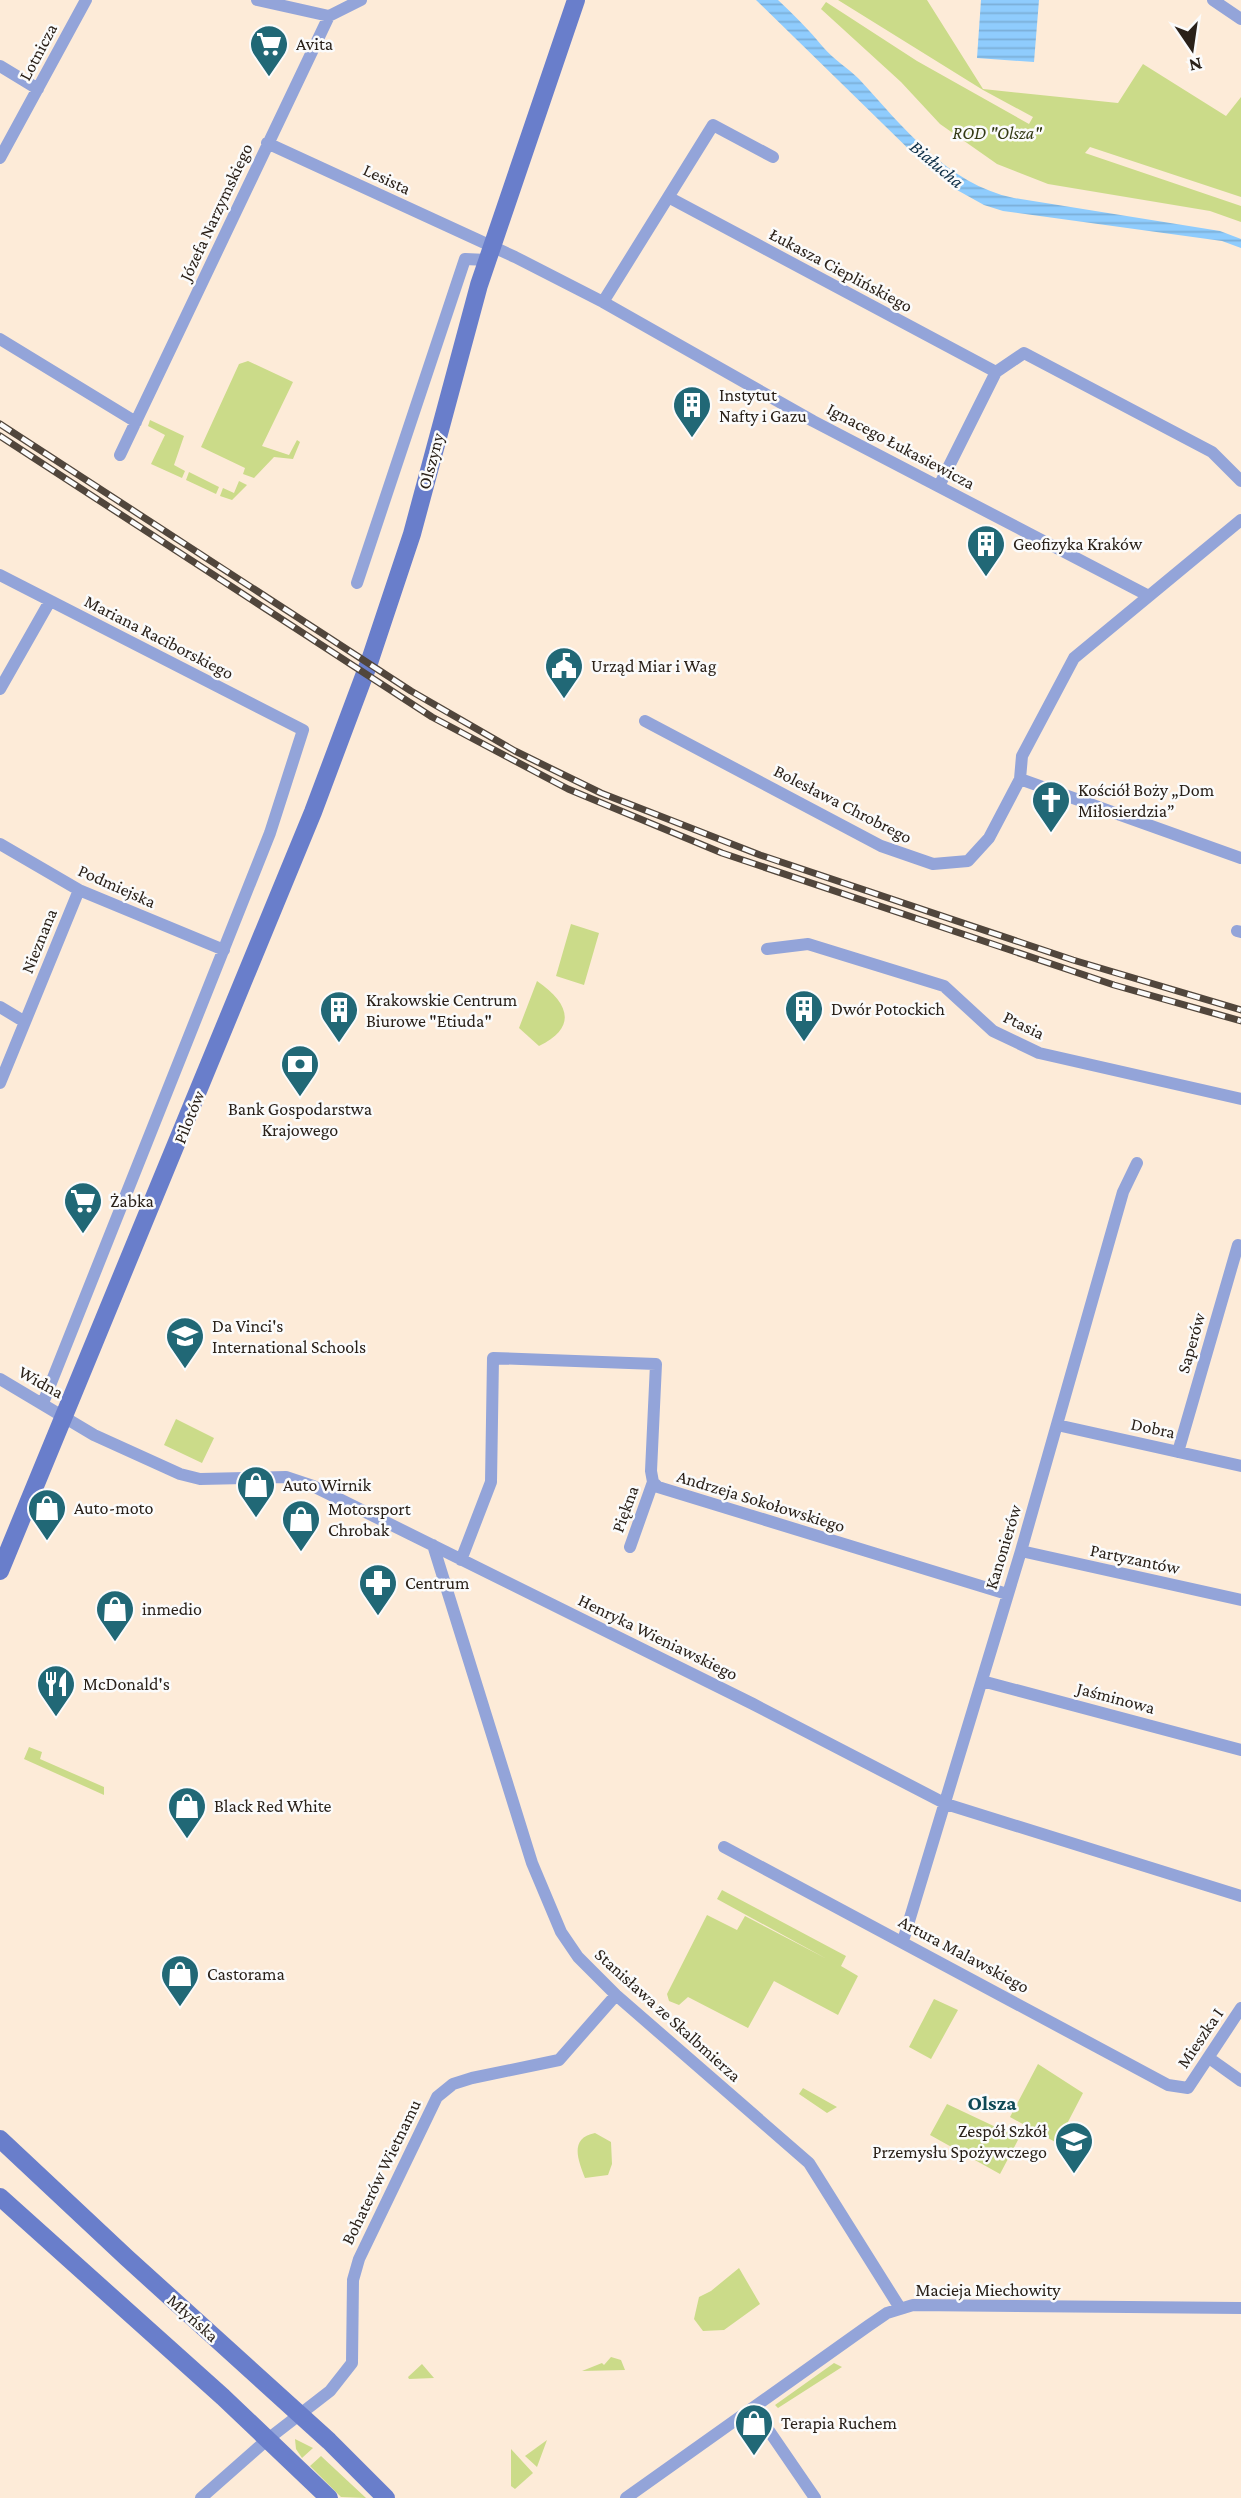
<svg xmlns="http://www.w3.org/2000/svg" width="1241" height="2498" font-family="'Crimson Pro',serif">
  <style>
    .green { fill: #cbdb89 }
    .water { fill: url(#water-rules) }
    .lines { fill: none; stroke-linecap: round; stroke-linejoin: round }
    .street { stroke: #93a4d9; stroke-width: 12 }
    .secondary { stroke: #697ecb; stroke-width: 18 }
    .rail-casing { stroke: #51463c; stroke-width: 7 }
    .rail { stroke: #fbfbfb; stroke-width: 4.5; stroke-dasharray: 13; stroke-linecap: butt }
    .labels { text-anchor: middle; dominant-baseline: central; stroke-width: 5; stroke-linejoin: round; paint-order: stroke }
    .poi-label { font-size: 18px; fill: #2a2119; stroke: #fbfbfb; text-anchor: start }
    .street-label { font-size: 18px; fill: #2a2119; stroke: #fbfbfb }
    .park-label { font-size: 18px; font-style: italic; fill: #343a14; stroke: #fbfbfb }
    .water-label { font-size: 19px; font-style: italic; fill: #0d2e46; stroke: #fbfbfb }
    .quarter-label { font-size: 21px; font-weight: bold; fill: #0e4955; stroke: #fbfbfb }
  </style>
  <defs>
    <pattern id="water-rules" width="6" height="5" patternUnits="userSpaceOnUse" patternTransform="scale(1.75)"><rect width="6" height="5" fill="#8fccfd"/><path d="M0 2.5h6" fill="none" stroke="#7cafd8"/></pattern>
  </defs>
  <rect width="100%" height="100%" fill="#fdebd8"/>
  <path class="green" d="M838,0H927L983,89L1118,103L1143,64L1226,116L1241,97V197L1090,147L1085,153L1241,206V222L1210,211L1048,184L997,164L940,124L901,82L821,9L826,2L917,61L1029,124L1033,117L983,90Z
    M248,361L293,382L262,446L289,455L297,440L300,442L293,459L274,457L254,478L243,474L245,468L201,447L239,364Z
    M150,420L184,436L174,465L185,471L182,478L151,464L165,435L148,426Z
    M189,472L219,487L216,494L186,480Z
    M239,481L247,485L232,500L220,496L223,488L234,493Z
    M571,924L599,933L584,985L556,976Z
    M537,981C569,1003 578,1027 539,1046L519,1028Z
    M176,1419L214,1438L202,1463L164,1445Z
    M29,1747L42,1752L40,1759L104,1787V1795L24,1759Z
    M722,1890L846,1956L841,1966L858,1976L838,2015L774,1981L748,2028L688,1997L679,2005L669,2001L667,1994L707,1915L737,1930L745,1916L827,1959L717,1899Z
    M934,1999L958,2010L931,2059L909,2047Z
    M1038,2064L1083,2093L1057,2143L1010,2117Z
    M803,2088L837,2107L827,2113L799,2094Z
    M947,2104L1019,2138L1000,2174L930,2135Z
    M595,2133L611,2142L612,2164L608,2175L585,2178C578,2160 569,2138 595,2133Z
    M739,2268L760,2304L724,2330L703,2331L694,2319L699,2297L711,2291Z
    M611,2357L621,2360L625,2370L582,2371L602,2363L604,2365Z
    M834,2363L842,2367L778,2408L775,2405Z
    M422,2364L434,2378L409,2379L408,2377Z
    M295,2439L313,2448L302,2458L296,2449Z
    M547,2440L537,2467L525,2456Z
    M511,2449L533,2473L515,2489L511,2486Z
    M321,2456L366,2498L341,2497L310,2466Z"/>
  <path class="water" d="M756,0H778C794,15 809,30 823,47C833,59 848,68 859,79C903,127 947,184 1014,198L1220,231L1241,239V248L1222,241L1003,211L984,205L957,190L926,166Z
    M981,0H1039L1034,62L977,58Z"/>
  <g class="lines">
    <path class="street" d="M257,0L329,16
      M1213,0L1241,19
      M0,66L38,89
      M267,143L515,257L603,302L813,421L1147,595
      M0,158L86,0
      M670,198L996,372
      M603,302L713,125L773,157
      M0,339L136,422
      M120,455L329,16L361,0
      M939,486L996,372L1024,353L1212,452L1241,481
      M0,575L303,730L270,833L43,1403
      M357,583L465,259L487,260
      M0,689L50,601
      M645,721L881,846L933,864L968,861L989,838L1020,779L1022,756L1074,658L1241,520
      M1020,779L1241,858
      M0,844L79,890L224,950
      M1237,931L1241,932
      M767,949L808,944L944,986L993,1031L1039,1053L1241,1099
      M0,1007L25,1022
      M0,1083L79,890
      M0,1379L94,1435L180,1474L200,1479L286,1477L313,1486L753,1704L946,1804L1241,1896
      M1057,1425L1241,1466
      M1178,1452L1238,1245
      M433,1545L532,1863L561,1932L578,1957L616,1995L809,2163L900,2308
      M630,1547L653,1482
      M1021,1551L1241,1600
      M461,1560L491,1482L493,1358L656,1364L651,1471L653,1482L658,1487L1007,1594
      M982,1681L1241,1750
      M724,1847L1168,2085L1188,2088L1241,2008
      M903,1941L1021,1551L1123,1192L1137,1163
      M1209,2058L1241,2081
      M754,2409L815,2498
      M201,2498L268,2439L330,2391L352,2363L353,2280L359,2259L437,2097L453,2084L472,2078L559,2060L616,1995
      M626,2498L868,2326L887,2313L913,2305L1241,2308"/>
    <path class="secondary" d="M0,1571L313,812L370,660L412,534L479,285L576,0
      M0,2139L127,2258L329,2441L386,2498
      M0,2197L223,2397L329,2498"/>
    <defs>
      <path id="rail" d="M0,424L411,691L515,751L601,793L760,855L1073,960L1241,1010
        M0,436L432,717L568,789L722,853L1114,985L1241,1021"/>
    </defs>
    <use href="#rail" class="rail-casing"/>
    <use href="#rail" class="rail"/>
  </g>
  <defs>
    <symbol id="supermarket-pin" viewBox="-11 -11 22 30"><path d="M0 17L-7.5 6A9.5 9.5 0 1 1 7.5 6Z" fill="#216876" stroke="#fbfbfb"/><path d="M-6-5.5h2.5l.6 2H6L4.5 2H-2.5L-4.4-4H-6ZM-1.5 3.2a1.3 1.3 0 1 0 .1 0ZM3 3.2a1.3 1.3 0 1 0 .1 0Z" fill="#fff"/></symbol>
    <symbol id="building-pin" viewBox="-11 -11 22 30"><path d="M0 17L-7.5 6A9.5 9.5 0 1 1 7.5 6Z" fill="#216876" stroke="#fbfbfb"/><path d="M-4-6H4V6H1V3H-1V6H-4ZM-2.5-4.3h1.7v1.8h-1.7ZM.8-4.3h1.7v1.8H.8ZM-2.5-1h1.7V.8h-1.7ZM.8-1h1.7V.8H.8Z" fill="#fff"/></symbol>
    <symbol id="civic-pin" viewBox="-11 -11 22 30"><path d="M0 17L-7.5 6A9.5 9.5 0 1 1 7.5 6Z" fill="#216876" stroke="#fbfbfb"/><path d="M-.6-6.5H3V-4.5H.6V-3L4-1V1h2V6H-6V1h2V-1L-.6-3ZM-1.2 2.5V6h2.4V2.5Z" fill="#fff"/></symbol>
    <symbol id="church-pin" viewBox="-11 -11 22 30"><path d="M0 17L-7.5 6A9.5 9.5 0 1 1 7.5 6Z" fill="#216876" stroke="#fbfbfb"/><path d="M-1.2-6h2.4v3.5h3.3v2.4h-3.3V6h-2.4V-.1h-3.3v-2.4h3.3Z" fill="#fff"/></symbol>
    <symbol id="bank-pin" viewBox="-11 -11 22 30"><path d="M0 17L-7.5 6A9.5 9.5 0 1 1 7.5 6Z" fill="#216876" stroke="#fbfbfb"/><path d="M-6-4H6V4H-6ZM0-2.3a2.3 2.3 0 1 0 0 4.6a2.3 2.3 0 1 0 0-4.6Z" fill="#fff"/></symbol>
    <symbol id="school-pin" viewBox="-11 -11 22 30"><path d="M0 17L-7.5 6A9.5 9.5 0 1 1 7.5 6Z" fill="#216876" stroke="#fbfbfb"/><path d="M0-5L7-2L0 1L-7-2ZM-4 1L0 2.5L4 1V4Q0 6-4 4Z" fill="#fff"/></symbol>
    <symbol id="shop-pin" viewBox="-11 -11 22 30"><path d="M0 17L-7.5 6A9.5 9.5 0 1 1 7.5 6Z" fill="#216876" stroke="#fbfbfb"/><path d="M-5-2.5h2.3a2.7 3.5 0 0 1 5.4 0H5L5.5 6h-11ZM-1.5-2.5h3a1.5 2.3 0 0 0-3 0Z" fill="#fff"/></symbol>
    <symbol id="pharmacy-pin" viewBox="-11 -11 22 30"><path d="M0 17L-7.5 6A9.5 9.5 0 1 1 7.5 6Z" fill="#216876" stroke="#fbfbfb"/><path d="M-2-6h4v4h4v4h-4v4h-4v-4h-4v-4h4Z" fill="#fff"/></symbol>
    <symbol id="restaurant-pin" viewBox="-11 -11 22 30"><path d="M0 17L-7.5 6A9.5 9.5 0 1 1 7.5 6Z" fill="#216876" stroke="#fbfbfb"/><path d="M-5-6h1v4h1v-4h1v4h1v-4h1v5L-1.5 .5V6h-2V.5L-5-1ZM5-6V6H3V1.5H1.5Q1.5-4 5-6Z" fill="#fff"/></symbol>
  </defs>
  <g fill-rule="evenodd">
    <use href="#supermarket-pin" x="247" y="22" width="44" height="60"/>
    <use href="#building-pin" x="670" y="383" width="44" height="60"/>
    <use href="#building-pin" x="964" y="522" width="44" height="60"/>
    <use href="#civic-pin" x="542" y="644" width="44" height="60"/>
    <use href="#church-pin" x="1029" y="778" width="44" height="60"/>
    <use href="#building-pin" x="782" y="987" width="44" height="60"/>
    <use href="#building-pin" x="317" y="988" width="44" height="60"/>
    <use href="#bank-pin" x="278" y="1042" width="44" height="60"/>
    <use href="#supermarket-pin" x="61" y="1179" width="44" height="60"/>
    <use href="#school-pin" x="163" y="1314" width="44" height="60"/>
    <use href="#shop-pin" x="234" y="1463" width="44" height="60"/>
    <use href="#shop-pin" x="25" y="1486" width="44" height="60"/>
    <use href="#shop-pin" x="279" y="1497" width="44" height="60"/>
    <use href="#pharmacy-pin" x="356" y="1561" width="44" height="60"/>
    <use href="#shop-pin" x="93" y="1587" width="44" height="60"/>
    <use href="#restaurant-pin" x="34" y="1662" width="44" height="60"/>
    <use href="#shop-pin" x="165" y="1784" width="44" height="60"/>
    <use href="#shop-pin" x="158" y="1952" width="44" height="60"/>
    <use href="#school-pin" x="1052" y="2119" width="44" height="60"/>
    <use href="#shop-pin" x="732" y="2401" width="44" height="60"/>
  </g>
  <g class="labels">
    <g class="poi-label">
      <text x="296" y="44">Avita</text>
      <text x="719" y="395">Instytut<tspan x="719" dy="21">Nafty i Gazu</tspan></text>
      <text x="1013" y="544">Geofizyka Kraków</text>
      <text x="591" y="666">Urząd Miar i Wag</text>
      <text x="1078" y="790">Kościół Boży „Dom<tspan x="1078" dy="21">Miłosierdzia”</tspan></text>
      <text x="366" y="1000">Krakowskie Centrum<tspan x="366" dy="21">Biurowe "Etiuda"</tspan></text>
      <text x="831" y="1009">Dwór Potockich</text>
      <text x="300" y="1109" text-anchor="middle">Bank Gospodarstwa<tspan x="300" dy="21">Krajowego</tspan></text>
      <text x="110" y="1201">Żabka</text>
      <text x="212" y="1326">Da Vinci's<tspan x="212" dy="21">International Schools</tspan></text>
      <text x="283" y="1485">Auto Wirnik</text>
      <text x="74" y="1508">Auto-moto</text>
      <text x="328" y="1509">Motorsport<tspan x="328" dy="21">Chrobak</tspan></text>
      <text x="405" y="1583">Centrum</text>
      <text x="142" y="1609">inmedio</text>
      <text x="83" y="1684">McDonald's</text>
      <text x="214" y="1806">Black Red White</text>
      <text x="207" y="1974">Castorama</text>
      <text x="1047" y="2131" text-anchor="end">Zespół Szkół<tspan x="1047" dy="21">Przemysłu Spożywczego</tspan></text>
      <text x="781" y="2423">Terapia Ruchem</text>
    </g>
    <g class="street-label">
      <text transform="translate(38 52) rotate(-62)">Lotnicza</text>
      <text transform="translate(387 179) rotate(25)">Lesista</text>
      <text transform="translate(216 212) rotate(-65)">Józefa Narzymskiego</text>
      <text transform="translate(841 270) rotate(28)">Łukasza Cieplińskiego</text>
      <text transform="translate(901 446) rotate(28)">Ignacego Łukasiewicza</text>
      <text transform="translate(431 461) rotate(-75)">Olszyny</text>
      <text transform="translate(159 637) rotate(27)">Mariana Raciborskiego</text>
      <text transform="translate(843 804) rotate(27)">Bolesława Chrobrego</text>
      <text transform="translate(117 886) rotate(24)">Podmiejska</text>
      <text transform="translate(39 941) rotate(-68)">Nieznana</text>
      <text transform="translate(1024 1025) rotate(26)">Ptasia</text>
      <text transform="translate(189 1117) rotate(-68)">Pilotów</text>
      <text transform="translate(1191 1343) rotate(-74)">Saperów</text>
      <text transform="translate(41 1382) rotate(29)">Widna</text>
      <text transform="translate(1153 1428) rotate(12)">Dobra</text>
      <text transform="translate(761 1501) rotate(17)">Andrzeja Sokołowskiego</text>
      <text transform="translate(625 1509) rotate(-70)">Piękna</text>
      <text transform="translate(1003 1547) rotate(-73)">Kanonierów</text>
      <text transform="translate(1135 1559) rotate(12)">Partyzantów</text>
      <text transform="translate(658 1637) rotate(26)">Henryka Wieniawskiego</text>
      <text transform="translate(1116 1698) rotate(15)">Jaśminowa</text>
      <text transform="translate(964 1954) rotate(28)">Artura Malawskiego</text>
      <text transform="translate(668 2015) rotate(42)">Stanisława ze Skalbmierza</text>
      <text transform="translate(1200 2038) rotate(-56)">Mieszka I</text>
      <text transform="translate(381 2172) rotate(-64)">Bohaterów Wietnamu</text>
      <text x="988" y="2290">Macieja Miechowity</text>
      <text transform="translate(193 2318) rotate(42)">Młyńska</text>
    </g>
    <g class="park-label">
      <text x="997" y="133">ROD "Olsza"</text>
    </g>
    <g class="water-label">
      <text transform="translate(937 164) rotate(40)">Białucha</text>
    </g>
    <g class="quarter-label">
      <text x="992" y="2103">Olsza</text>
    </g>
  </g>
  <g transform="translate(1192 49) rotate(167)" stroke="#fbfbfb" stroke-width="5" paint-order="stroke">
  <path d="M0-5L12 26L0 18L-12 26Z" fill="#2a2119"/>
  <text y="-10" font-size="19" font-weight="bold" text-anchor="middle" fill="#2a2119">N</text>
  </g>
</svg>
